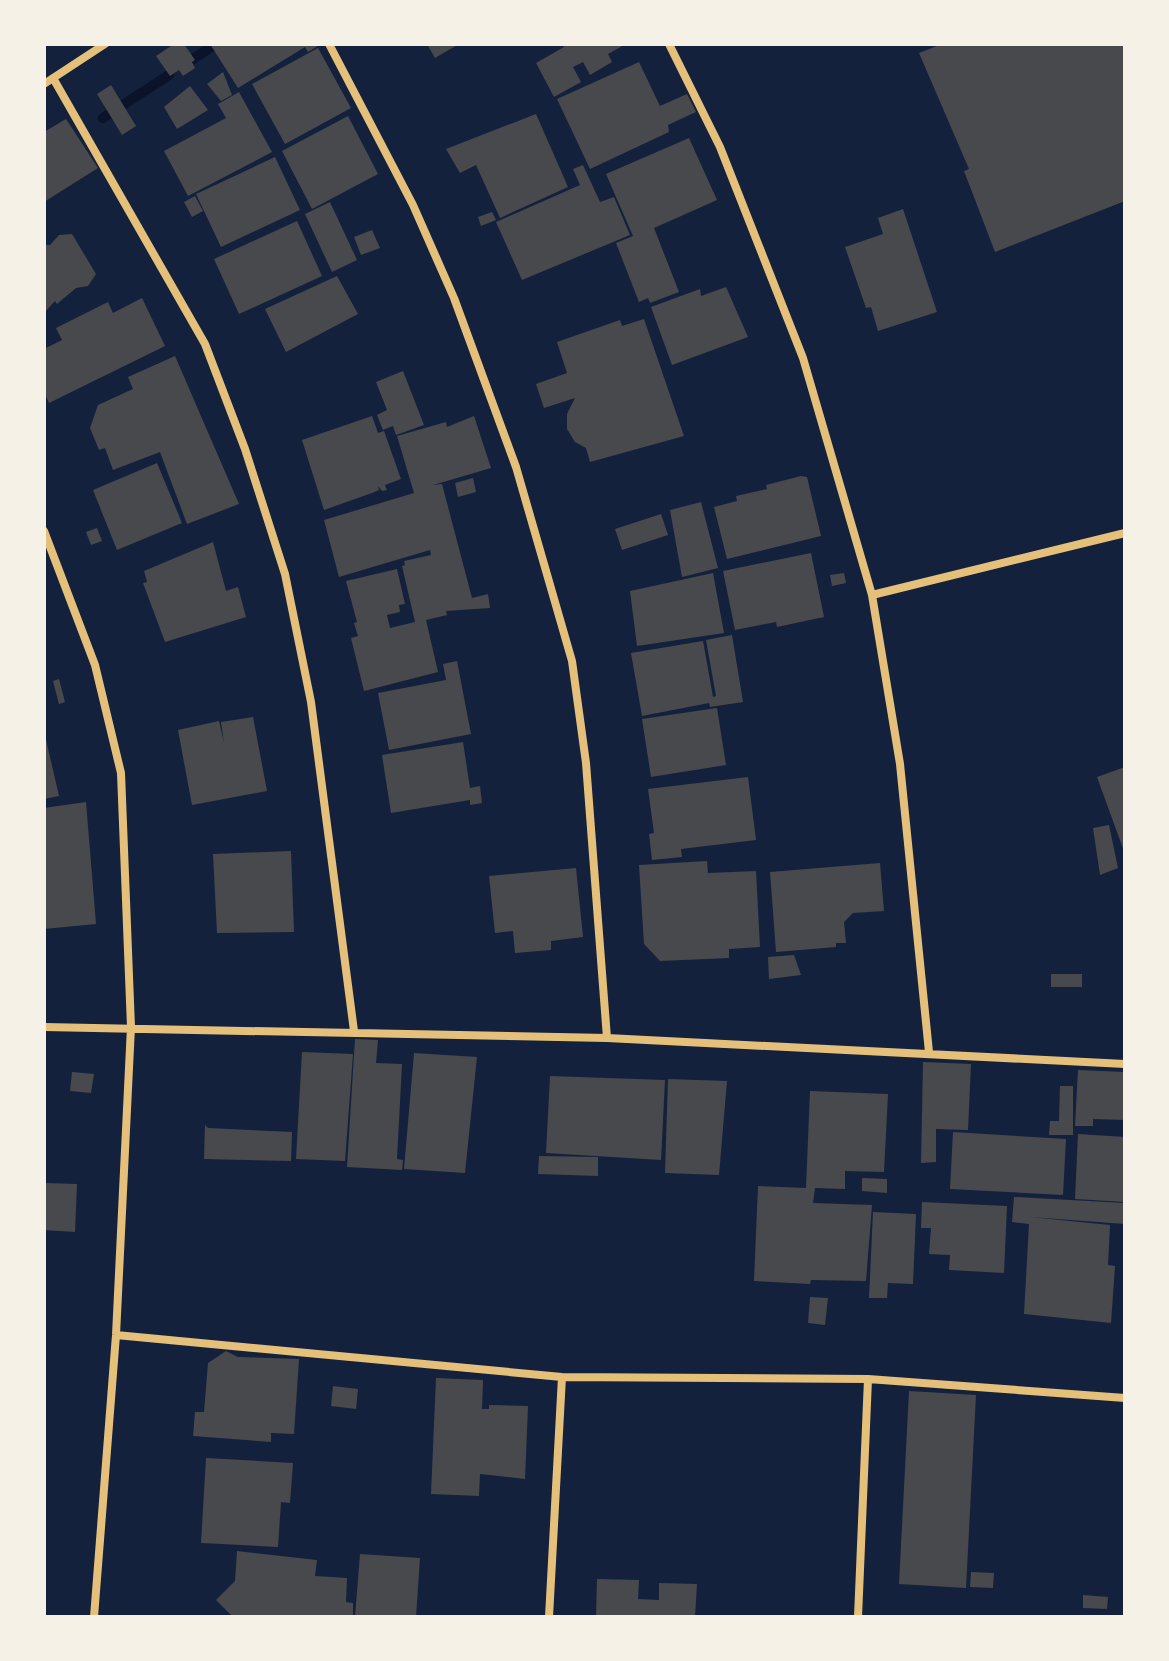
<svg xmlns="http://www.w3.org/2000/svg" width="1169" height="1661" font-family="'Titillium Web',sans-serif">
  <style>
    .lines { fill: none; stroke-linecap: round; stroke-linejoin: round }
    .stream { stroke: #0b132b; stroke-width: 10 }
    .building { fill: #48494c }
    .minor { stroke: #e5c07b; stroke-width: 8 }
  </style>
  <rect width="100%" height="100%" fill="#14213d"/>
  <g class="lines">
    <path class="stream" d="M185,64L216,44
      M103,118L169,75"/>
  </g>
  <path class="building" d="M174,44H184L195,60L192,62L195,68L183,76L179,70L170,76L156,56Z
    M210,44H321L308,52L305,47L238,88Z
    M427,44H459L435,58Z
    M562,44H626L608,54L612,62L590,75L583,62L573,67L581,82L554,97L536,63L564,47Z
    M942,44H1125V201L995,252L964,171L969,169L919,53Z
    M318,48L351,108L285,144L252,84Z
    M639,62L660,106L687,94L696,112L668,125L669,132L590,169L557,99Z
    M223,72L232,95L221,101L207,84Z
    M111,85L136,126L122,135L97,94Z
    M190,86L208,110L177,129L164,107Z
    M239,92L272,152L188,196L164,151L226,118L218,104Z
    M536,114L568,187L500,218L476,165L460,173L446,149Z
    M348,116L378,174L312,209L282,151Z
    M66,119L98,168L44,202V132Z
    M689,138L717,200L654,228L679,292L650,303L648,298L639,302L616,243L633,236L606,174Z
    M275,157L300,210L221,247L196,194Z
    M583,165L600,202L614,197L630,235L522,280L496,222L580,185L573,169Z
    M195,196L203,211L192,217L184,202Z
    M330,202L357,260L332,272L305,214Z
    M903,209L937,312L878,331L871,307L866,308L845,247L883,234L878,218Z
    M492,212L496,220L481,226L478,217Z
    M297,221L322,276L239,314L214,259Z
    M372,230L380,248L361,255L354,237Z
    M72,234L96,274L88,286L76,288L57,304L55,301L44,313V245H50L59,235Z
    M337,276L358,314L286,352L265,309Z
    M726,287L748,337L672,365L651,307L700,289L701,296Z
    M142,298L165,346L49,403L44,392V349L62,340L56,328L108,302L113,313Z
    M644,319L684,436L590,462L586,448L575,442L567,429V414L575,398L544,408L536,384L567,373L557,342L620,320L622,326Z
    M175,356L239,504L187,524L160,452L113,470L105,448L99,450L90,428L98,405L133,389L128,377Z
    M403,371L424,425L396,435L393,426L383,430L377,415L387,410L376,382Z
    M372,416L378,433L384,431L401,479L385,485L387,490L382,491L378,486L379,490L372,493L324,510L302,440Z
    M474,416L491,468L433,485L442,484L472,598L488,594L490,608L446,611L447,615L426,620L438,672L364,691L351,638L358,636L354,623L357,622L346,581L397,569L405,604L399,605L400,612L387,615L390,628L415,622L402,566L405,565L404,561L431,555L430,550L339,577L324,520L414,493L397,436L446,422L447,427Z
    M157,463L182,523L117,550L93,490Z
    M801,476L807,477L821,536L727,559L714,507L737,501L736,496L767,489L766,485Z
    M473,478L476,492L458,497L455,483Z
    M701,502L718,568L682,577L670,510Z
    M661,514L668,535L622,550L615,529Z
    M97,528L102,541L91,545L86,532Z
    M213,542L226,591L238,587L246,617L165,642L143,583L147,582L144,571Z
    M811,553L824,617L777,627L776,622L735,630L723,571Z
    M713,573L724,633L637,646L630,591Z
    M844,573L846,583L832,586L830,575Z
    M732,635L743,702L710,707L709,703L642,716L631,653L703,641L713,697L716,696L706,640Z
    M457,661L471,734L389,750L378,693L446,680L443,664Z
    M59,679L65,702L59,704L53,681Z
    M717,708L726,765L651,777L642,719Z
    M253,717L267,791L192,805L178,730L219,721L224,743L221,722Z
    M44,731L59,796L44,799Z
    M463,742L470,788L480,786L482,803L470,805V800L391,813L382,755Z
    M1125,767V854L1097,777Z
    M748,777L756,840L681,849L682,857L652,860L649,834L654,833L648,789Z
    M86,802L96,924L44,929V808Z
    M1109,825L1118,868L1100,875L1093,828Z
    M291,851L294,932L217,933L213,854Z
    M707,861L708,873L756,871L760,947L729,949V958L660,961L644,944L639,865Z
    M880,863L884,911L853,913L844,922L846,943H836V947L776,952L770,872Z
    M576,868L583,937L551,941V950L515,953L513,931L495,933L489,876Z
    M794,955L801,975L769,979L768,957Z
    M1051,974H1082V987H1051Z
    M355,1039L378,1040L376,1063L402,1064L397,1159L403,1160L402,1170L347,1167Z
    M302,1052L353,1054L345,1161L296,1159Z
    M414,1053L477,1057L465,1173L404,1169Z
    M923,1062L971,1064L968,1130L936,1129V1162L921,1163Z
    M1078,1070L1125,1072V1120L1093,1119V1126H1075Z
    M72,1072L94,1074L91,1093L70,1091Z
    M550,1076L665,1080L661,1160L546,1153Z
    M668,1079L727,1081L719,1175L665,1173Z
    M1060,1086H1073V1135H1049L1050,1121H1059Z
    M810,1091L888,1094L884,1172L845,1171V1189L815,1188L813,1203L872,1205L866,1281L811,1280L810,1284L754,1281L758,1186L806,1188Z
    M205,1125L208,1128L292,1132L291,1161L204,1159Z
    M953,1132L1066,1139L1063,1195L950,1189Z
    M1078,1134L1125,1137V1202L1075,1199Z
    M539,1156L598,1157V1176L538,1174Z
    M862,1178L887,1179V1193L862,1191Z
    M44,1183L77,1184L75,1232L44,1230Z
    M1014,1197L1125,1203V1224L1030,1217L1110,1225L1108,1265L1115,1266L1111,1323L1024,1314L1029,1224L1012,1222Z
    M922,1202L1007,1206L1004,1273L949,1270L950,1255L929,1254L931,1228H921Z
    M873,1212L916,1214L913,1284L888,1283L887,1298H869Z
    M810,1297L828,1298L825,1325L808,1323Z
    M226,1351L238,1357L299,1359L294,1434L271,1433V1442L193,1436L195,1412H204L208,1363Z
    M436,1378L483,1380L482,1409H489V1405L528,1406L525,1479L480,1474L479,1496L431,1494Z
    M333,1386L358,1389L356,1409L331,1406Z
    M909,1391L976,1395L966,1588L899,1584Z
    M206,1458L293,1463L290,1503L281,1502L278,1547L201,1543Z
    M237,1551L317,1560L315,1576L347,1578L346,1602L353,1603V1615L233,1617L216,1600L235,1581Z
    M360,1554L420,1558L416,1617H355Z
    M971,1572L994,1573L993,1588L970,1587Z
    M597,1579L639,1580L638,1599L659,1600V1583L697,1584L695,1617H596Z
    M1083,1595L1108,1597L1107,1609L1083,1608Z"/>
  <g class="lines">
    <path class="minor" d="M329,44L413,205L454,298L516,467L572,661L586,763L607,1038
      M669,44L720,147L803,358L872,595L900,764L929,1052
      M53,78L205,344L245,449L285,574L311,702L354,1031
      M44,84L105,44
      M44,531L95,665L121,773L131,1027L116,1335L94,1617
      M872,595L1125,533
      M44,1027L607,1038L1125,1064
      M116,1335L562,1377L868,1379L1125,1398
      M549,1617L562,1377
      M858,1617L868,1379"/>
  </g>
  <rect width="1169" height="1661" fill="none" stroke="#f6f1e7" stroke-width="92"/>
</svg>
